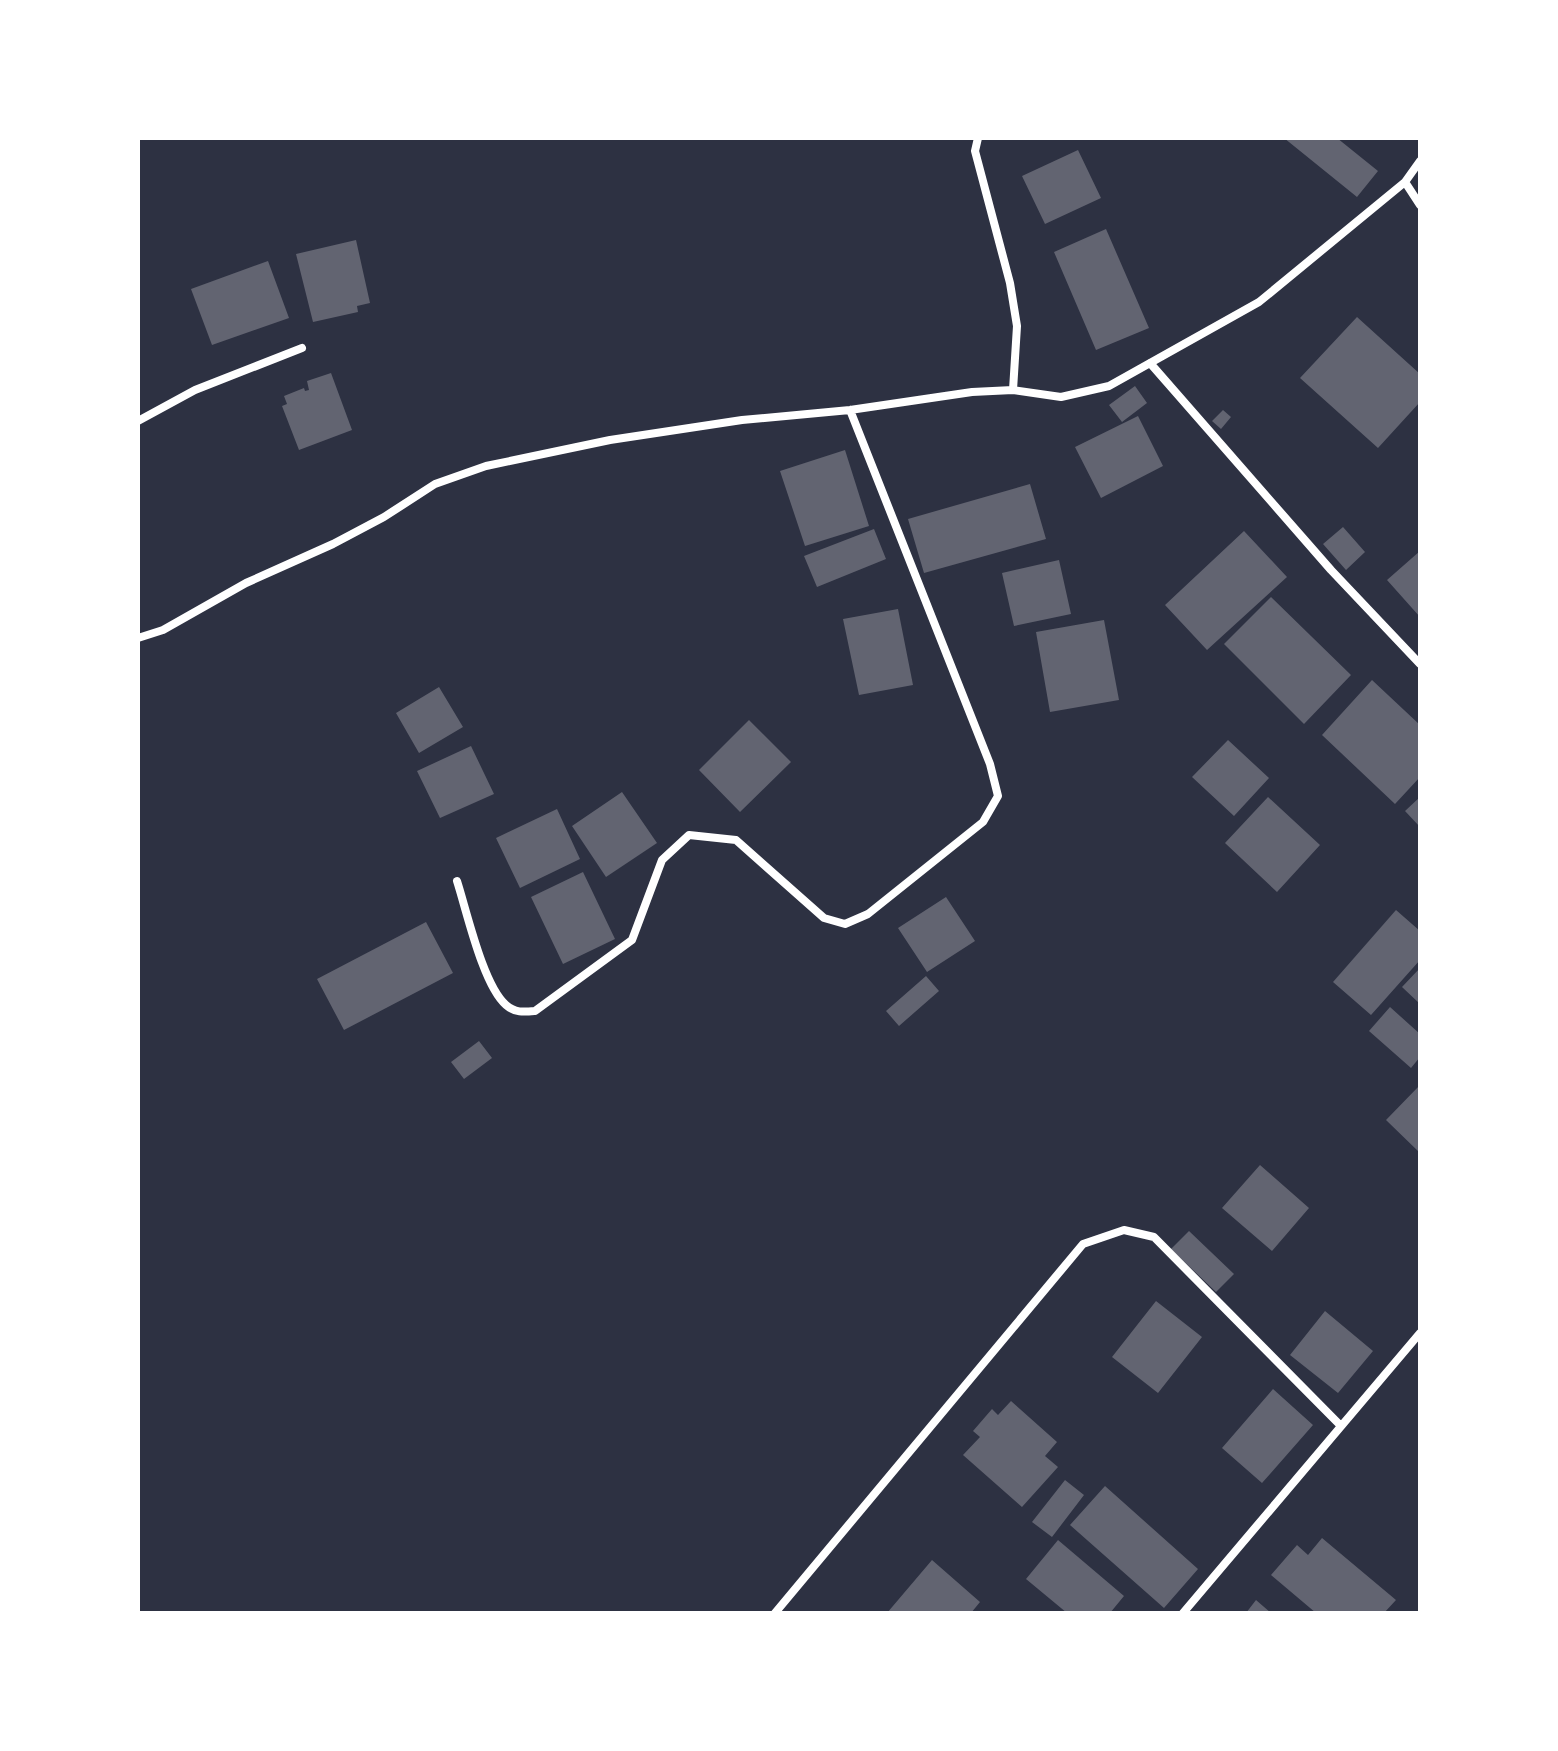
<svg xmlns="http://www.w3.org/2000/svg" width="1558" height="1751" font-family="'Asap Condensed',sans-serif">
  <style>
    .building { fill: #626471 }
    .lines { fill: none; stroke-linecap: round; stroke-linejoin: round }
    .minor { stroke: #fff; stroke-width: 8 }
  </style>
  <rect width="100%" height="100%" fill="#2d3142"/>
  <path class="building" d="M1284,138H1337L1378,171L1357,197Z
    M1078,150L1101,198L1045,224L1022,176Z
    M1106,229L1149,328L1096,350L1054,252Z
    M356,240L370,303L357,306L358,312L313,322L296,254Z
    M268,261L289,318L212,345L191,289Z
    M1357,317L1420,374V402L1378,448L1300,378Z
    M331,373L352,430L299,450L282,406L287,404L284,396L304,388L305,391L309,390L307,381Z
    M1135,386L1147,403L1122,422L1109,405Z
    M1223,410L1231,417L1221,429L1212,421Z
    M1138,416L1163,466L1101,498L1075,447Z
    M845,450L869,526L805,546L780,471Z
    M1030,484L1046,539L924,573L908,519Z
    M1343,527L1365,552L1346,570L1323,544Z
    M874,529L886,559L817,587L804,556Z
    M1244,531L1287,577L1207,650L1165,605Z
    M1420,551V617L1387,580Z
    M1059,560L1071,614L1014,626L1002,573Z
    M1271,597L1351,675L1304,724L1224,644Z
    M898,609L913,685L859,695L843,619Z
    M1104,620L1119,700L1050,712L1036,632Z
    M1372,680L1420,725V777L1395,804L1322,735Z
    M439,687L463,727L419,753L396,713Z
    M749,720L791,762L740,812L699,770Z
    M1228,740L1269,778L1234,816L1192,777Z
    M471,746L494,794L440,818L417,771Z
    M622,792L657,843L606,877L572,826Z
    M1268,797L1320,845L1277,892L1225,843Z
    M1420,797V827L1405,811Z
    M557,809L580,859L520,888L496,838Z
    M583,872L615,939L563,964L531,897Z
    M946,897L975,941L927,972L898,928Z
    M1396,910L1420,931V960L1371,1015L1333,982Z
    M426,922L453,973L344,1030L317,979Z
    M1420,968V1004L1402,987Z
    M926,976L939,991L899,1026L886,1011Z
    M1390,1007L1420,1034V1057L1411,1068L1369,1031Z
    M479,1041L492,1058L464,1079L451,1062Z
    M1420,1085V1153L1386,1120Z
    M1260,1165L1309,1208L1272,1251L1222,1208Z
    M1189,1231L1234,1274L1216,1292L1171,1249Z
    M1156,1301L1202,1337L1158,1393L1112,1357Z
    M1325,1311L1373,1351L1338,1393L1290,1355Z
    M1273,1389L1313,1425L1262,1483L1222,1448Z
    M1011,1401L1057,1442L1045,1456L1058,1467L1022,1507L963,1455L980,1437L973,1431L992,1409L998,1415Z
    M1065,1480L1084,1495L1052,1537L1032,1522Z
    M1105,1486L1198,1569L1164,1608L1070,1525Z
    M1322,1538L1396,1600L1384,1613H1316L1271,1575L1297,1545L1308,1555Z
    M1058,1540L1124,1596L1110,1613H1067L1026,1579Z
    M932,1560L980,1602L971,1613H887Z
    M1256,1600L1271,1613H1246Z"/>
  <g class="lines">
    <path class="minor" d="M978,138L975,151L1010,283L1017,326L1013,390
      M1420,161L1405,182L1420,205
      M1150,363L1331,570L1420,664
      M138,421L195,390L302,348
      M138,638L163,630L246,583L333,544L384,517L435,484L486,466L610,440L742,420L850,410L972,392L1013,390L1061,397L1109,386L1259,302L1405,182
      M457,881C467,912 483,985 506,1005C515,1013 524,1012 535,1011L632,940L662,860L689,835L736,840L824,918L845,924L868,914L983,822L998,796L990,764L850,410
      M775,1613L1083,1244L1124,1230L1154,1237L1341,1426
      M1183,1613L1420,1333"/>
  </g>
  <rect width="1558" height="1751" fill="none" stroke="#ffffff" stroke-width="280"/>
</svg>
